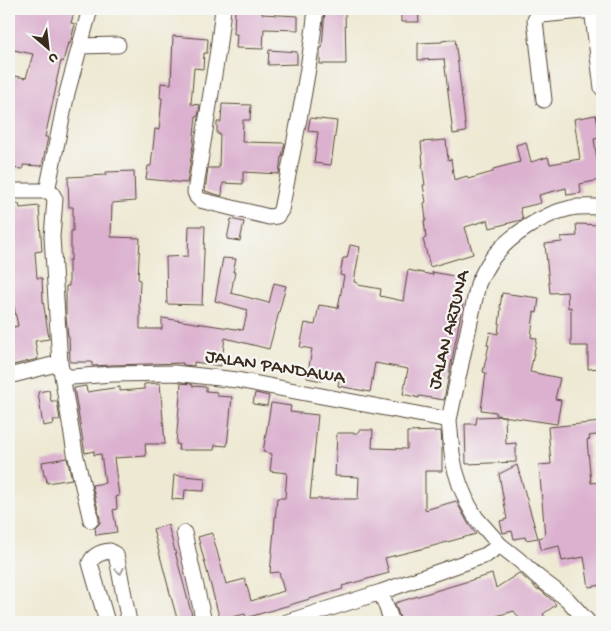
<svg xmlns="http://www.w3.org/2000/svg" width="611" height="631" font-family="'Gochi Hand',sans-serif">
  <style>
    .building { fill: #dbb1cf }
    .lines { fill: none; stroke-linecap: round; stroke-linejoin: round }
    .minor-casing { stroke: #564739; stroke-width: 17 }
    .minor { stroke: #fff; stroke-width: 15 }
    .oneway { stroke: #a79f9a }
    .labels { text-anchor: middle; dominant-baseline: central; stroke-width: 4.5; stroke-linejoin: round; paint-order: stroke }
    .street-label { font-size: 19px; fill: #3b2a1e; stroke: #f6f6f2 }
  </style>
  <rect width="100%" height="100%" fill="#f6f6f2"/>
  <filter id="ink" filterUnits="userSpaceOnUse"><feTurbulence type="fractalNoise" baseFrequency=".02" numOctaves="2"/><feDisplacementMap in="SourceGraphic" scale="10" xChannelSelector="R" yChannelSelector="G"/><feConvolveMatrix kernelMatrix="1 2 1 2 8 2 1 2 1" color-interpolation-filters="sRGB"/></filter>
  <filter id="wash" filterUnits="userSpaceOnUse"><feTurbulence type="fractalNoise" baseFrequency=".0096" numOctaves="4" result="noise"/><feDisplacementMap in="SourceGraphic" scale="20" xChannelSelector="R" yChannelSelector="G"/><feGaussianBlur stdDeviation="1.12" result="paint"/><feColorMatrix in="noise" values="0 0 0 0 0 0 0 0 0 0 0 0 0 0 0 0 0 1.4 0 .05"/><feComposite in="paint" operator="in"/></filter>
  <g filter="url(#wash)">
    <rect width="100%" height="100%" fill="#eee9d3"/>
    <g id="blocks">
      <path class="building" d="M9,9H75L71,23L75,24L70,44L68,43L63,62L61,61L56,83H57L45,137H48L42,166L23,165V169L10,168L13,125H9V75L26,78L33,54L9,49Z
        M235,9L262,11V14L298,16V30L264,29L263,49L236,48L237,34H234Z
        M325,9H345L346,64H320V48H322Z
        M401,9H418L419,22H401Z
        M173,36L208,39L207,53H204L203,69L194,68L191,104L200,105L198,117L196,116L193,145L187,183L146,179L148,166H151L155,129L159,130L162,98H160L161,83L171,84Z
        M455,39L466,132L453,134L444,59L418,60V43L442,42V41Z
        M269,50L297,52V64L268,65Z
        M222,104L251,105L250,120H243L242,142L285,143L282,157H281L279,174L243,172V184L223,183L222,196L205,191L208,168H219L220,134H217V122H221Z
        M596,115L600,138L594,139L600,180L580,184L581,193L567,195L566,188L539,195L541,203L520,208L523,219L521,220L490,228L488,220L465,227L473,254L430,267L423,239L426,238L424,220H426L424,203L426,202L423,185H425L422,164H423L421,142L446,140L448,160L451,159L454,180L467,176L468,179L493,172V169L520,162L516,145L526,142L531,162L548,157L550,164L580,159L574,119Z
        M310,118L337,121L331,165L314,163L318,132L308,131Z
        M134,171L135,201L112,203L111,237L140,238L138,279L140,280L139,308H140V329H162V318L243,330L248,310L215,301L223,258L236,259L233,272H235L231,293L269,303L274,283L286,286L269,349L225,338L221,366L194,362V366L183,365V363L112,365L92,366V362H70L69,336H68L66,316V286H69V260H71V231H73V207H69L68,177L106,175V172Z
        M9,204H19L20,208L39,206L42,251L35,252L37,278H42L43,300L49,339L35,341L38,359L13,365L9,343V328L18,326L12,297H9V254L11,253Z
        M231,219L244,222L240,241L227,239Z
        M576,224L602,225V368L588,369V346H571V307L568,308L567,292L550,293L545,244L562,242L561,237L577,236Z
        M189,226H205L202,305L167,304L166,257L188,256Z
        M350,245L360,247L354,282L358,283V285L381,289L380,296L403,301L408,270L433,275L432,272L459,277L455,302L463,303L444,400L419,396V398L403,394L408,369L375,363L370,392L338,386L339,380L322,378V381L307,378L312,349L300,347L305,323L315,325L319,305L338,308L344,276L340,275L343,258H347Z
        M502,293L539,298L537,313L534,312L531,337L537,339L530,372L560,378L555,399L561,400L557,424L496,415V412L481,410L486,373L483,372L489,345H487L490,332L498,334L501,308H500Z
        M160,383L165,444H145L146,456L114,458L119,496L116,497L117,509L113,510L117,532L96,535L95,528L100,523V518L92,485L105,483L101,454L94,455V451L85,453L74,388L86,386L87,392L120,387V391L144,389V384Z
        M181,383L192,384V386L206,387V391L217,392V396L232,397L227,446L215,445L214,450H178L179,444H176Z
        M49,390L51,401H57L60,420H53L54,424L43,426L38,392Z
        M255,393L269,396L267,406L253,404Z
        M271,403L291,406L290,412L318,415L310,499H358L359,477L335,476L337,433H358L359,430H373L372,448L407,449V432L441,431L442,448V471H425V510L456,501L468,523L476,534L433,546L385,558L389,573L342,586L343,589L246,618L245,614L220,620L198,537L212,533L226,584L245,579L251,601L284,591L279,572L270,573L277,498H285L287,473L270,471L272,454L263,452Z
        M505,416L506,444L516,443V462L466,464L465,424H476L477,417Z
        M602,422V434L589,436L590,439L587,440L591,483L602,482V506H600L602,522V585L589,587L584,557L562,561L559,546L541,550L539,538L545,536L539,465L551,464L548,427Z
        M67,458L72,479L47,483L46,476H44L42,462Z
        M517,465L538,538L526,540L525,537L514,539L512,531L503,533L500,521L507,519L499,474Z
        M174,475L205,478L204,491L185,490L184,500L172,499Z
        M168,525L187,597L194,622H178L168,586L153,529Z
        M519,573L534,586L537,590L539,589L553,601L556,605L543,614L548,622H522L514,611L475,622H401L395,603L492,574L496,588Z"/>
    </g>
  </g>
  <g filter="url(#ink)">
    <use href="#blocks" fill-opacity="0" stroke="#564739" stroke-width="1"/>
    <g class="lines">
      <defs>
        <path id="minor" d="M223,9L218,50L195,192L197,197L200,200L269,217L277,216L281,210C294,144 309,76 316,9
          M592,9L602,88
          M80,46L118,45
          M544,100L535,20L537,17L542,15L592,10
          M9,191H47L51,192L55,199L52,237L60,363L75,453L91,520
          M47,191L67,93L90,9
          M62,372L68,377H72L112,374L174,373L237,380L449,420
          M9,376L60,363
          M184,533L204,622
          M381,592L392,622
          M107,622L90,563C93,555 102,552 110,551L116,555L118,564L129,622
          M287,622L381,592L486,555L500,545
          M588,622L567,599L539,578L519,560L500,545L476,518L468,504L460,485L455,469L452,453L449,420L478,284C482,275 486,267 491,260C508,236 543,214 571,208C582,206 592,207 602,207"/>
      </defs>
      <use href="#minor" class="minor-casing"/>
      <use href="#minor" class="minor"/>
    </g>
    <defs><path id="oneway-chevron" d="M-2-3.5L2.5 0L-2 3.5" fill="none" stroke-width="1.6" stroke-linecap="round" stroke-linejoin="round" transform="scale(1.25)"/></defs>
    <use class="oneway" href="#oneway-chevron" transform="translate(120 571) rotate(79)"/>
  </g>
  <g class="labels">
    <g class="street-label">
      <text transform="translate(450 330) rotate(-76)">JALAN ARJUNA</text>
      <text transform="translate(275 368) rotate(9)">JALAN PANDAWA</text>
    </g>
  </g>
  <rect width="611" height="631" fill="none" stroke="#f6f6f2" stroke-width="30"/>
  <g transform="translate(48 48) rotate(152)" stroke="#f6f6f2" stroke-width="4" paint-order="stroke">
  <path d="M0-4L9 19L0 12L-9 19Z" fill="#3b2a1e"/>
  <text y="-8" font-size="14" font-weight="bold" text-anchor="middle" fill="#3b2a1e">U</text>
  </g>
</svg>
